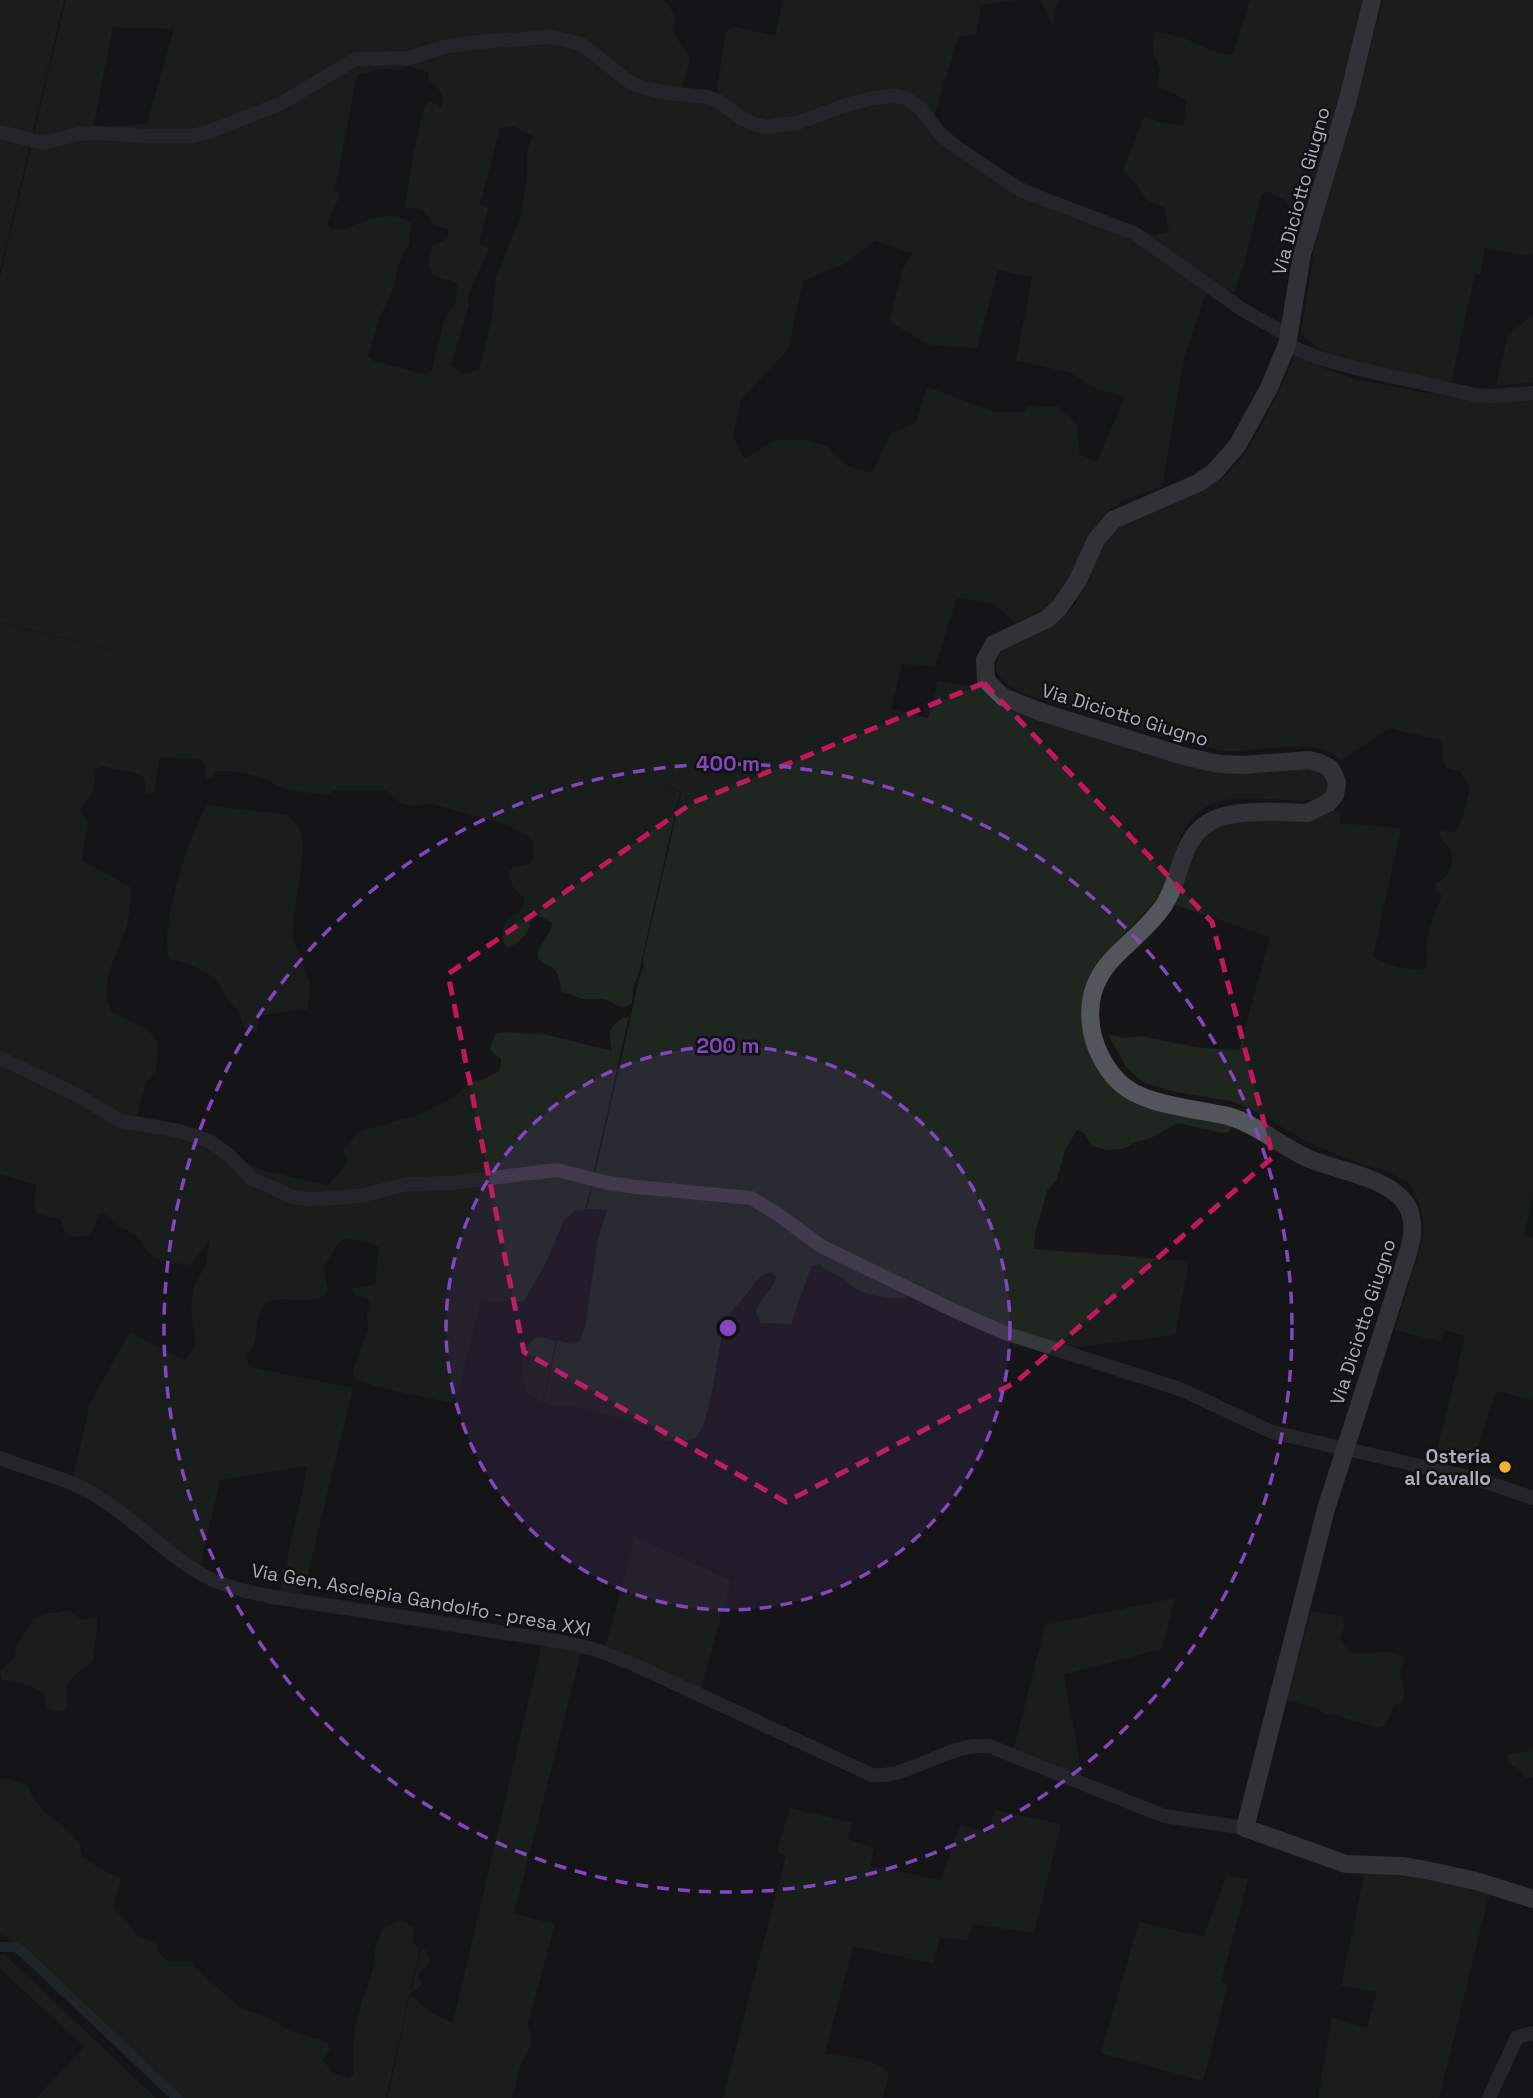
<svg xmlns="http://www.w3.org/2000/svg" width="1533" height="2098" font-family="'Space Grotesk',sans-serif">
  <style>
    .green { fill: #1e261f; fill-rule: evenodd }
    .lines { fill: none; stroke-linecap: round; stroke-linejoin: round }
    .canal { stroke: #2c353c; stroke-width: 10 }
    .minor { stroke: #37383d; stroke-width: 14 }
    .major { stroke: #53555c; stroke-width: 18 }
    .marked { fill: none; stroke: #c2185b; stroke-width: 5; stroke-dasharray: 14 9; stroke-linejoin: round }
    .ring { fill: none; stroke: #8446be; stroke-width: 3.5; stroke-dasharray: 12 9 }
    .poi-dot { fill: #f2b134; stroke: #111113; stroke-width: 2.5 }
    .labels { text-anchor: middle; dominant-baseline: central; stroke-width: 5; stroke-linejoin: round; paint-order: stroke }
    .street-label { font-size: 19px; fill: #a8adb8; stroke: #111113 }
    .poi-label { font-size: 19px; font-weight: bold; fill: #a8adb8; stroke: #111113; text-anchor: end }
    .centre { fill: #8446be; stroke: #111113; stroke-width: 3.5 }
    .ring-label { font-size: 21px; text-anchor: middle; font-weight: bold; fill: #8446be; stroke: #111113; stroke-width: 5; stroke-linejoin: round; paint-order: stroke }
  </style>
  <rect width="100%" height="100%" fill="#161618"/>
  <path class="green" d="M0,0H64L0,270Z
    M66,0H663C674,9 677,20 673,32L690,58L681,92L715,101L726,32L735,27L775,36L783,0H1020L981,5L976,34L958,37L934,117C994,181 1076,204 1155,235L1169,232L1164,207L1147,200L1136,184L1123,171L1144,116L1163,123L1183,125L1187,100L1157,86L1160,69L1154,54L1152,31C1165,34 1179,36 1191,41C1204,47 1218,56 1233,54L1250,0H1365L1336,114L1305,216L1293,212L1285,200L1267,191L1261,195L1244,264L1234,293L1220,287L1206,291L1204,298L1184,358L1162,486L1123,501L1109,511L1097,524L1063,592L1048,608L1015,623L994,604L957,597L935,667L902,664L891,709L928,718L938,681L987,688L1146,749L1290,765L1329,773L1328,791L1320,799C1286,805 1233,789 1204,808C1173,828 1179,859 1164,887C1143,926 1095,947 1086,993C1085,997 1083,1004 1083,1008C1084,1019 1107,1064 1113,1077L1235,1121L1229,1132L1222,1133L1178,1123L1151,1138L1136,1142L1123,1149L1106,1150L1092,1146L1084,1133L1077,1130L1065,1150L1057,1179L1047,1191L1035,1234L1034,1249L1189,1261L1175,1335L1064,1349L912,1291L908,1297C892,1301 873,1296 858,1290C852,1287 848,1282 844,1279C835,1274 826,1271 819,1264L812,1266L809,1273L791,1324L761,1323C747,1302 773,1295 776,1277L771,1272C755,1277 751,1290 741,1301C733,1310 727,1316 724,1328C717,1350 711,1425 696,1437C690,1442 682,1439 675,1440C668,1441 667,1443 660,1439L661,1431L655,1427L568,1405L553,1406L544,1402L557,1340L572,1344L579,1342L585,1328L598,1238L607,1210L587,1209L640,976L644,966L643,959L682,791L659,786L680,792L638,976L633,987L632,1003L625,1007L618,1006L605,999H583L561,991C560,984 560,976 555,970C551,964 540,964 538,957C536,947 552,935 552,922L538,916L532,920C527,935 523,940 508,948L503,942C503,937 502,930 504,925C510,911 523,919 524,898L513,887L508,872L514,867L529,864L533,858L534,843L529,837L509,826L430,803L416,806L402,804L385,790H334L329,795C316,793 291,792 279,786C257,775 241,770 215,771L212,779H205V764L199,759L160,757C156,769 158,781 153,793L146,794L145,779L139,774L103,766L96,769L93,792L80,810L88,823L82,860L130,887C133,896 130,905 129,915C127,922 127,930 123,937C114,960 98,987 112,1012L147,1029L158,1041L156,1071L146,1082L136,1118L148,1126L240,1159L262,1170L328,1186L348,1161L343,1149C350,1144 353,1137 360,1131L419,1115L452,1098L469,1083L484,1079L498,1072L501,1065V1058L494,1054L490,1048L495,1034C511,1029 524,1036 540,1033L612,1051C608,1033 608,1024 629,1016L585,1210L575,1211L564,1220L546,1263L524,1301L496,1302L481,1299L459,1390L452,1403L378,1387L356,1379L353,1372L355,1364L368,1330L367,1314L370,1300L355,1295L352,1288H360L375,1284L379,1247L366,1241L344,1239L338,1244L323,1268L328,1291C313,1308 295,1296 275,1300C269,1302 270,1299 265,1304C251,1317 262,1342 247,1355L249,1367L353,1388L301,1602L278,1599L308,1466L220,1480L199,1571L72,1483L90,1403L130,1332L184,1360L196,1346L191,1309L194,1285L206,1265L210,1240L190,1265L161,1261L153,1257L134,1234L120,1227L104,1212L98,1216L93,1230L88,1236L73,1237L66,1234L60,1219L38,1214L34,1207L36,1185L0,1174V623L152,660L0,622V278ZM113,27L174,29L147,124L93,128ZM409,66L428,72L429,80C441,93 445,89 441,109L437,104L429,102L424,108L413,154L405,207C421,209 426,209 433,225L448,229V237L443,242L434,244C428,252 425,269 436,276C443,280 451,279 458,283L455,306L445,317L432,370L426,375L374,361L368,356L379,319L393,289L398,266L404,251L409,245L411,223C388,207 364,223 340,230L331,229L327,223L340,195L335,189L357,75L385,68L400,70ZM514,126L533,136L527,151V175L519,221L496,278L492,317L479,370L464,374L451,365L469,305L467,298L489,248L479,243L488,208L480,204L500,128ZM875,241L912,253L903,269L889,321L928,345L977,348L998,270L1032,277L1016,360L1071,373L1094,388L1125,397L1097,462L1079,454L1077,425L1057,406L1028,407L1025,412H996L927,387L916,423L891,433L872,473L848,466L826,446L805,440H775L744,459L733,435L741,399L788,350L803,281L844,264Z
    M1041,0H1059L1052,26Z
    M1383,0H1533V253L1527,256L1485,248L1481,274H1475L1451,382L1427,379L1328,354L1301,335L1315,243L1352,118Z
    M1533,314V382L1496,386L1508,335Z
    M1297,349L1321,367L1358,380L1425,393L1483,400L1533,396V1195L1524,1235L1533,1238V1400L1496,1391L1472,1465L1436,1455L1465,1336L1445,1330L1441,1342L1395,1330L1420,1249L1424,1228L1420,1205L1410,1184L1392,1174L1343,1157L1309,1143L1251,1109L1231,1101L1176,1092L1144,1083L1126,1067L1108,1034L1124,1038L1140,1036L1201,1048L1239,1050L1270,937L1173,904L1192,852L1214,822L1312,818L1326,815L1334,810L1340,812V823L1401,828L1373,957C1386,965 1410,971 1425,969C1430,958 1425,951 1427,940C1429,924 1437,910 1442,895L1436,891V883C1450,877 1452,866 1452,852L1443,841L1438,830L1456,832L1463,816L1470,789L1461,772L1447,768L1442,759L1443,741L1389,728L1341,761C1321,735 1260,752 1229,751C1217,751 1205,746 1193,744C1146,734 1101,718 1056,704C1039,699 997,688 996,667C996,636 1051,632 1069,612C1092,587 1093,543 1123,522C1157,499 1201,500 1231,470C1254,447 1285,381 1297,349Z
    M207,805L288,815C292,819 299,826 301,832C308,848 292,910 293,934C293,941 297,947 299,954C308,979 314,982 307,1010L298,1009L259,1016L257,1034L244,1027C241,1022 241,1016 238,1012C235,1005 227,1000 225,994C214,971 193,965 170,959C157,936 191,828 207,805Z
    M541,1337L556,1341L542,1403L525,1391C522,1373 519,1340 541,1337Z
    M635,1537L731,1581L699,1695L604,1653Z
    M1175,1598L1162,1649L1064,1674L1084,1787L1012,1756L1045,1625Z
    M62,1611H70L82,1620L97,1617V1632L94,1647L93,1662C85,1667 70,1676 67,1687C66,1695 69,1702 66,1710L59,1712L45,1708V1694C34,1685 15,1681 2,1680L0,1670L14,1659L17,1645L33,1620L46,1613H55Z
    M1311,1612L1343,1616L1344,1626L1340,1640L1350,1652C1369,1657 1389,1646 1405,1658L1400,1673L1405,1696L1402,1703L1395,1704L1385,1726L1378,1728L1332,1714H1325L1318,1709L1287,1700Z
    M543,1639L583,1645L514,1914L555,1924L527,2027C538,2042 527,2050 521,2064C517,2075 516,2087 512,2098H388L410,1995L432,2013L453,2023Z
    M1533,1747V1777L1526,1779L1521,1771L1508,1762L1507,1754L1530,1751Z
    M7,1778L29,1786C32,1810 63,1822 77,1840C80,1844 81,1851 82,1856L100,1869L121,1878L113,1908L129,1924L137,1936L151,1941L157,1945L158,1952L169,1962H192L207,1979L241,2008L270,2018L290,2031L327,2042L330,2049L323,2061L334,2073L348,2078L354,2074L353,2045L355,2029L362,2000L368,1986L374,1965L375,1949L383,1928L401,1919L414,1928L412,1943L420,1948L386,2098H180L128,2052L0,1932V1780Z
    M790,1808L852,1823L848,1839L874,1848L870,1866L941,1880L960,1825L988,1833L995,1810L1061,1824L1034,1933L973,1924L967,1941L940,1937L934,1964L853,1946L825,2054C846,2057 873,2057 889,2073L883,2098H723L786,1856L777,1851Z
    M1366,1866L1490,1891L1439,2098H1318L1332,2017L1367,2028L1377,1992L1341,1986Z
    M1227,1875L1248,1879L1221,1982L1228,1984L1203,2081L1101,2053L1139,1922L1203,1937Z
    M422,1947L427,1952L430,1960L426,1967L419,1971V1978L422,1985L411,1993Z
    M4,1954L156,2098H36L85,2047L0,1969V1955Z"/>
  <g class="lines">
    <path class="canal" d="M0,1947H16L25,1954L177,2098"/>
    <path class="minor" d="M0,132L43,143L79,134L95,133L150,136H192L208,132L280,104L356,59L410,58L443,47L478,42L552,37L566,40L581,44L627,80L638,86L666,93L708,97L718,101L741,118L753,124L767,127L797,123L846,105L873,98L895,96L906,98L921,109L940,134L952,144L1020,190L1134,233L1243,310L1289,336
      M1287,345L1316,357L1355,368L1476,395L1494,396L1533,393
      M0,1058L75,1094L121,1121L180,1131L209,1141L229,1155L251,1178L293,1197L307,1199L339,1198L364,1195L407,1184L451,1183L557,1170L608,1183L636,1187L751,1198L776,1213L821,1246L955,1311L1005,1333L1180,1389L1272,1432L1477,1479L1533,1498
      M0,1458C32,1471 65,1477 95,1495C134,1518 164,1553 203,1575C225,1587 250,1593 274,1597L558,1641L594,1649L633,1664L872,1775C909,1779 949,1742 989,1746L1164,1816L1245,1828
      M1489,2098L1517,2037L1533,2033"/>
    <path class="major" d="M1372,0L1348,99L1302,254L1287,345L1269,388L1237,446L1214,472L1198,483L1113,520L1096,540L1077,582L1059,608L1047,619L994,644L985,660L986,680L1003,697L1044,713L1187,757L1220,764L1244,765L1309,760L1320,763L1330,768L1334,775L1337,783L1335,795L1328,803L1307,813C1280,812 1230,808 1208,823C1179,841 1182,878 1164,905C1135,948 1083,963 1091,1025C1093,1045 1104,1067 1118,1081C1142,1106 1196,1108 1228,1116C1259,1125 1282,1148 1312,1160C1340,1171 1389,1178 1406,1204C1415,1218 1413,1235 1409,1250L1326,1509L1245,1828L1346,1864L1401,1866L1426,1870L1476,1881L1533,1899"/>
  </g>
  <path d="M0 0H1533V2098H0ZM984,683L1212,922L1273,1157L1016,1382L786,1502L524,1352L448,974L692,803Z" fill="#161618" fill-opacity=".55" fill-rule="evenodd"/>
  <path class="marked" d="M984,683L1212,922L1273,1157L1016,1382L786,1502L524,1352L448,974L692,803Z"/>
  <circle cx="728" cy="1328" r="282" fill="#8446be" fill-opacity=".12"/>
  <g class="ring">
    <circle cx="728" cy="1328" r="282"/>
    <circle cx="728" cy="1328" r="564"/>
  </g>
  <circle class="poi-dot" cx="1505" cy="1467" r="7"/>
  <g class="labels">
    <g class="street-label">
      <text transform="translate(1301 191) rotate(-75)">Via Diciotto Giugno</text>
      <text transform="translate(1125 715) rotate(17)">Via Diciotto Giugno</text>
      <text transform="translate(1363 1322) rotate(-72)">Via Diciotto Giugno</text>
      <text transform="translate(421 1600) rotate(10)">Via Gen. Asclepia Gandolfo - presa XXI</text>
    </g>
    <g class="poi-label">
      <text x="1491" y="1456">Osteria<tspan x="1491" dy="22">al Cavallo</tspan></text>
    </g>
  </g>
  <circle cx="728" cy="1328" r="10" class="centre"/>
  <g class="ring-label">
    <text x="728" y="771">400 m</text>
    <text x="728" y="1053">200 m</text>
  </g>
</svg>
